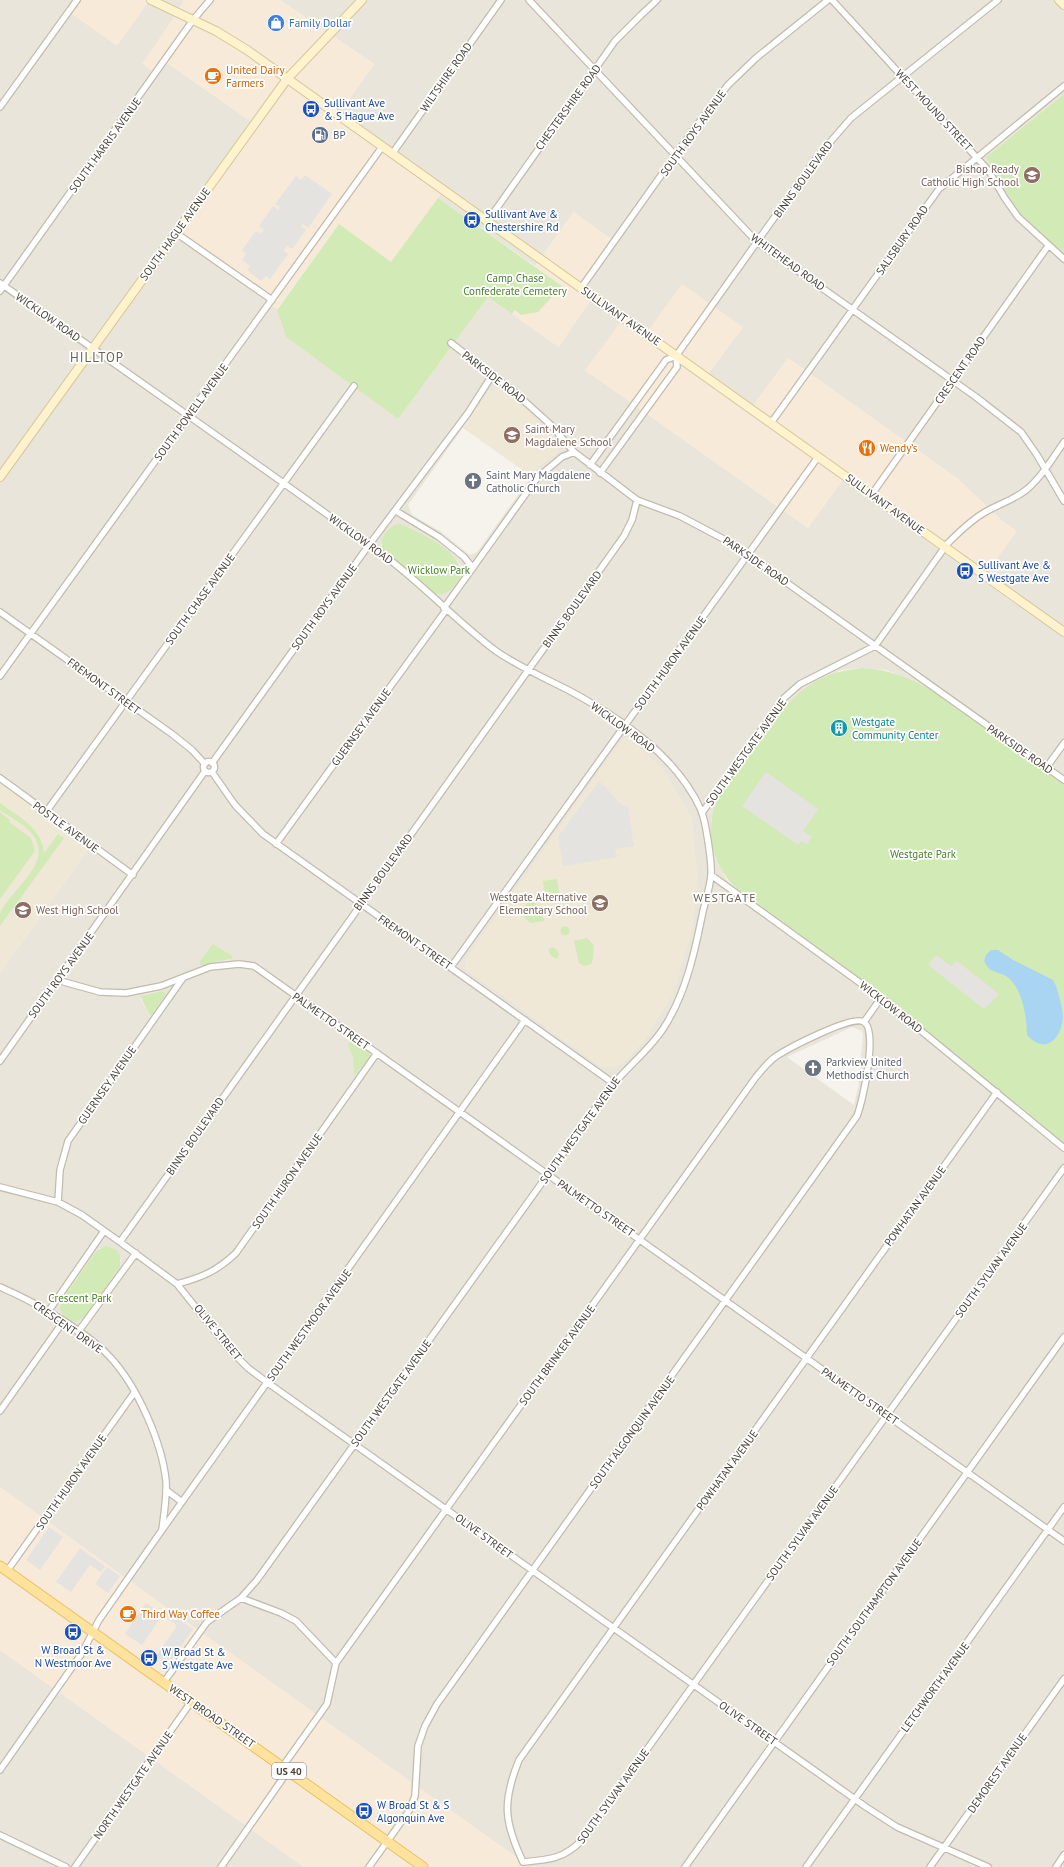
<svg xmlns="http://www.w3.org/2000/svg" width="1064" height="1867" font-family="'PT Sans',sans-serif">
  <style>
    .residential { fill: #eae5da; fill-rule: evenodd }
    .commercial { fill: #f7ead8 }
    .education { fill: #efe8d6 }
    .green { fill: #d2eab5 }
    .parking { fill: #e5e3e0 }
    .water { fill: #a9d4f2 }
    .lines { fill: none; stroke-linecap: round; stroke-linejoin: round }
    .street-casing { stroke: #c2bbae; stroke-width: 8 }
    .secondary-casing { stroke: #d6c79b; stroke-width: 10 }
    .primary-casing { stroke: #e6c16a; stroke-width: 11 }
    .street { stroke: #fff; stroke-width: 5.5 }
    .secondary { stroke: #fff3cd; stroke-width: 8 }
    .primary { stroke: #ffe39c; stroke-width: 9 }
    .labels { text-anchor: middle; dominant-baseline: central; stroke-width: 3.5; stroke-linejoin: round; paint-order: stroke }
    .shield { fill: #fff; stroke: #817c74; stroke-width: 1 }
    .shield-label { font-size: 10px; font-weight: bold; fill: #4b4439 }
    .shop-label { font-size: 11px; fill: #366cbe; stroke: #fff; text-anchor: start }
    .food-label { font-size: 11px; fill: #c56008; stroke: #fff; text-anchor: start }
    .street-label { font-size: 11px; fill: #4b4439; stroke: #fff }
    .transit-label { font-size: 11px; fill: #164399; stroke: #fff; text-anchor: start }
    .service-label { font-size: 11px; fill: #4e5e75; stroke: #fff; text-anchor: start }
    .education-label { font-size: 11px; fill: #785e54; stroke: #fff; text-anchor: end }
    .park-label { font-size: 11px; fill: #4a7f2a; stroke: #fff }
    .worship-label { font-size: 11px; fill: #5b616d; stroke: #fff; text-anchor: start }
    .culture-label { font-size: 11px; fill: #0d838f; stroke: #fff; text-anchor: start }
    .neighbourhood-label { font-size: 12px; letter-spacing: 1px; fill: #6e6250; stroke: #fff }
    .quarter-label { font-size: 13px; letter-spacing: 1px; fill: #6e6250; stroke: #fff }
  </style>
  <rect width="100%" height="100%" fill="#f6f3ec"/>
  <path class="residential" d="M0,0H73L66,10L150,0H184L174,17L163,60L253,123L172,234L277,309L286,337L399,418L488,297L559,347L581,284L574,212L535,266L438,198L446,187L340,112L374,64L280,0H1064V94L986,157L1039,233L1064,253V624L1060,630L1064,633V785L930,689L909,679L886,670L862,668L849,669L838,671L720,793L711,820L715,858L727,880L736,888L890,1001L1064,1143V1867H530L160,1603L0,1487V973L90,846L0,782ZM743,327L707,375L752,407L788,358L958,479L1001,520L1016,531L844,478L808,528L585,370L647,332ZM489,391L558,452L539,466L477,552L470,555L440,531L412,515L408,505ZM432,540L451,554L460,564L459,577L448,592H432L383,550L381,544ZM662,768L691,817L697,878L645,1039L620,1065L602,1067L466,969L465,960ZM215,945L232,955L230,960L214,962L202,966ZM162,991H164L151,1015L149,1014L140,998L141,995ZM852,1027L862,1031L863,1036L858,1087L854,1105L787,1057ZM100,1248L117,1250L121,1261L68,1290L96,1251Z
    M0,1650L304,1867H0Z"/>
  <path class="commercial" d="M73,0H150L117,46L66,10Z
    M184,0H280L374,64L340,112L446,187L391,263L338,225L277,309L172,234L253,123L163,60L154,72L142,64L174,17Z
    M574,212L613,240L581,284L595,294L559,347L512,314L515,310L562,286L535,266Z
    M682,284L743,327L707,374L752,407L788,358L958,479L1001,520L1017,531L984,577L844,478L808,528L585,370L625,316L647,332Z
    M0,1487L160,1603L530,1867H304L0,1650Z"/>
  <path class="education" d="M496,387L503,388L558,441L560,446L558,452L539,466L531,476L463,428L489,391Z
    M623,738H629L662,768L691,817L697,878L693,928L672,996L645,1039L620,1065L602,1067L466,969L465,960Z
    M0,782L90,846L0,973Z"/>
  <path class="green" d="M1064,94V253L1039,233L1018,212L986,157Z
    M438,198L562,286L538,312L521,315L515,310L512,314L488,297L399,418H397L286,337L277,310L339,224L391,262Z
    M400,524C418,532 462,551 461,574C457,585 445,600 432,592L383,550C378,539 388,525 400,524Z
    M862,668C888,669 907,677 930,689L1064,785V1143L890,1001L736,888C709,862 704,826 720,793C734,774 748,755 763,736C791,697 811,673 862,668Z
    M0,803C19,817 42,828 44,853L58,834L64,838L0,926C0,923 0,917 0,914C9,890 56,863 32,834C24,824 10,817 0,810Z
    M0,812L10,820L9,822L31,838L35,851L0,899Z
    M557,879L560,899L546,901L543,881Z
    M530,900L542,907L544,921L531,923L525,919L522,909Z
    M560.5 931a4.5 4.5 0 1 1 9 0a4.5 4.5 0 1 1-9 0Z
    M587,938L594,945L593,959L591,964L584,966L579,963L574,941Z
    M213,944L232,955V959L214,962L202,966L200,964V961Z
    M552,947L556,949L559,954L557,959L551,956L548,950Z
    M162,991L166,993L165,995L152,1015L149,1014L140,996Z
    M352,1040L371,1055L355,1075L354,1073L353,1057L348,1044Z
    M106,1246L117,1250L120,1255V1267L86,1316L75,1322L65,1318L60,1310L61,1301L96,1251Z"/>
  <path class="parking" d="M305,175L332,194L308,228L303,224L301,226L306,230L292,249L287,246L284,251L288,254L270,279L266,276L261,281L247,270L250,266L242,260L246,254L242,250L256,231L260,234L264,230L259,226L273,206L278,210L280,207L275,204L296,176L301,180Z
    M766,772L818,809L803,831L812,837L807,844L801,841L798,845L742,806Z
    M599,781L606,787L618,802L628,808L634,846L615,849L617,857L563,866L558,837Z
    M936,955L951,966L957,961L999,994L984,1009L928,965Z
    M49,1527L63,1537L40,1570L26,1560Z
    M80,1548L105,1566L101,1572L90,1565L71,1592L56,1582Z
    M107,1567L120,1576L108,1593L95,1584Z
    M146,1603L163,1614L142,1645L125,1634Z
    M167,1611L193,1629L168,1665L156,1656L177,1626L164,1616Z"/>
  <path class="water" d="M991,950H998L1013,960L1053,980C1057,985 1063,1010 1063,1016C1062,1038 1046,1056 1027,1035C1027,1017 1022,984 1004,975C995,971 989,972 984,961L986,955Z"/>
  <g class="lines">
    <defs>
      <path id="street" d="M529,0L757,242L976,397L1021,432L1037,455L1064,501
        M832,0L989,171L1004,197L1018,217L1064,259
        M0,107L77,0
        M392,154L501,0
        M487,222L615,41L641,15L657,0
        M176,233L272,300
        M0,283C127,373 256,462 382,554C422,583 456,621 496,651C519,667 545,678 570,691C620,718 677,756 701,810C706,822 712,863 711,875C710,887 706,899 703,911C695,951 686,994 663,1029C647,1053 624,1069 607,1092L257,1580L241,1598L207,1622L164,1682
        M581,288L694,129L728,85L756,58L828,0
        M0,291L193,20L210,0
        M451,343L512,390L551,425L574,452L637,500L680,516L731,543L1064,780
        M771,423L939,189L1064,86
        M590,465L666,360L676,356L818,156L851,118L998,0
        M600,473L677,367L676,356
        M872,494L1048,246
        M396,511L439,537L464,557L473,568
        M444,608L537,478L562,457L574,452
        M0,612L172,734L192,750L205,764
        M0,676L382,147
        M203.5 767a5.5 5.5 0 1 1 11 0a5.5 5.5 0 1 1-11 0Z
        M212,763L366,549L468,413L493,374
        M1046,768L1064,743
        M212,772L235,805L263,834L613,1083
        M0,778L133,875
        M46,812L354,386
        M702,813L784,698L800,684L875,646L947,544C958,533 969,522 982,514C996,505 1012,501 1026,490C1041,478 1052,459 1064,442
        M276,844L446,610
        M711,875L881,998L1064,1148
        M451,967L818,457
        M57,980L100,992L126,993L161,986L210,967L239,964L254,966L1064,1541
        M864,1022L881,998
        M0,1061L205,771
        M0,1187L58,1202L82,1215L120,1242L177,1284L229,1349L248,1368L268,1383L866,1807L897,1827L988,1867
        M58,1202L60,1170L68,1141L183,978
        M120,1242L624,536L632,520L637,500
        M177,1284C203,1277 217,1271 236,1253L377,1053
        M0,1287C33,1301 86,1331 110,1357C137,1386 162,1442 166,1481C167,1497 164,1514 162,1530
        M48,1312L104,1231
        M78,1332L136,1253
        M0,1411L63,1322
        M166,1490L182,1502
        M7,1571L134,1393
        M241,1598L281,1613L296,1621L336,1663
        M283,1766L327,1704L336,1663L756,1077C762,1070 767,1063 775,1057C787,1049 853,1014 864,1022C878,1031 863,1101 857,1116L437,1704L425,1726L418,1746L415,1796L409,1811L369,1867
        M0,1770L82,1653L99,1620L162,1530L525,1020
        M0,1835L66,1867
        M523,1862C504,1822 502,1802 519,1760L997,1092
        M523,1862C548,1860 564,1859 582,1840L1064,1168
        M75,1867L191,1702
        M221,1867L288,1771
        M685,1867L1064,1337
        M806,1867L1064,1507
        M930,1867L1064,1679
        M1056,1867L1064,1855"/>
      <path id="secondary" d="M151,0L216,31L247,50L1064,632
        M1059,0L1064,5
        M0,477L287,79L362,0"/>
      <path id="primary" d="M0,1566L423,1867"/>
    </defs>
    <use href="#street" class="street-casing"/>
    <use href="#secondary" class="secondary-casing"/>
    <use href="#primary" class="primary-casing"/>
    <use href="#street" class="street"/>
    <use href="#secondary" class="secondary"/>
    <use href="#primary" class="primary"/>
  </g>
  <defs>
    <symbol id="shop-disc" viewBox="-11 -11 22 22"><circle r="9.5" fill="#3f7fe0" stroke="#fff"/><path d="M-5-2.5h2.3a2.7 3.5 0 0 1 5.4 0H5L5.5 6h-11ZM-1.5-2.5h3a1.5 2.3 0 0 0-3 0Z" fill="#fff"/></symbol>
    <symbol id="cafe-disc" viewBox="-11 -11 22 22"><circle r="9.5" fill="#e8710a" stroke="#fff"/><path d="M-5.5-4.5H6V0H3Q3 3.5 0 3.5H-2.5Q-5.5 3.5-5.5 0ZM3-3.2v2h1.7v-2ZM-6 4.5H4V6H-6Z" fill="#fff"/></symbol>
    <symbol id="bus-disc" viewBox="-11 -11 22 22"><circle r="9.5" fill="#1a4fb4" stroke="#fff"/><path d="M-5-6H5V4H4V6H2V4H-2V6H-4V4H-5ZM-3.5-4V0h7V-4ZM-3.5 1.2v1.5H-2V1.2ZM2 1.2v1.5H3.5V1.2Z" fill="#fff"/></symbol>
    <symbol id="fuel-disc" viewBox="-11 -11 22 22"><circle r="9.5" fill="#5c6f8a" stroke="#fff"/><path d="M-5.5-6h7V0h2V4h1.3V-2.5L3-4.5l.8-.8L6-3V5H2.5V1h-1V6h-7ZM-4.2-4.7v3.2H.2V-4.7Z" fill="#fff"/></symbol>
    <symbol id="school-disc" viewBox="-11 -11 22 22"><circle r="9.5" fill="#8d6e63" stroke="#fff"/><path d="M0-5L7-2L0 1L-7-2ZM-4 1L0 2.5L4 1V4Q0 6-4 4Z" fill="#fff"/></symbol>
    <symbol id="restaurant-disc" viewBox="-11 -11 22 22"><circle r="9.5" fill="#e8710a" stroke="#fff"/><path d="M-5-6h1v4h1v-4h1v4h1v-4h1v5L-1.5 .5V6h-2V.5L-5-1ZM5-6V6H3V1.5H1.5Q1.5-4 5-6Z" fill="#fff"/></symbol>
    <symbol id="church-disc" viewBox="-11 -11 22 22"><circle r="9.5" fill="#6b7280" stroke="#fff"/><path d="M-1.2-6h2.4v3.5h3.3v2.4h-3.3V6h-2.4V-.1h-3.3v-2.4h3.3Z" fill="#fff"/></symbol>
    <symbol id="building-disc" viewBox="-11 -11 22 22"><circle r="9.5" fill="#0f9aa8" stroke="#fff"/><path d="M-4-6H4V6H1V3H-1V6H-4ZM-2.5-4.3h1.7v1.8h-1.7ZM.8-4.3h1.7v1.8H.8ZM-2.5-1h1.7V.8h-1.7ZM.8-1h1.7V.8H.8Z" fill="#fff"/></symbol>
  </defs>
  <g fill-rule="evenodd">
    <use href="#shop-disc" x="266" y="13" width="20" height="20"/>
    <use href="#cafe-disc" x="203" y="66" width="20" height="20"/>
    <use href="#bus-disc" x="301" y="99" width="20" height="20"/>
    <use href="#fuel-disc" x="310" y="125" width="20" height="20"/>
    <use href="#school-disc" x="1022" y="165" width="20" height="20"/>
    <use href="#bus-disc" x="462" y="210" width="20" height="20"/>
    <use href="#school-disc" x="502" y="425" width="20" height="20"/>
    <use href="#restaurant-disc" x="857" y="438" width="20" height="20"/>
    <use href="#church-disc" x="463" y="471" width="20" height="20"/>
    <use href="#bus-disc" x="955" y="561" width="20" height="20"/>
    <use href="#building-disc" x="829" y="718" width="20" height="20"/>
    <use href="#school-disc" x="590" y="893" width="20" height="20"/>
    <use href="#school-disc" x="13" y="900" width="20" height="20"/>
    <use href="#church-disc" x="803" y="1058" width="20" height="20"/>
    <use href="#cafe-disc" x="118" y="1604" width="20" height="20"/>
    <use href="#bus-disc" x="63" y="1622" width="20" height="20"/>
    <use href="#bus-disc" x="139" y="1648" width="20" height="20"/>
    <use href="#bus-disc" x="354" y="1801" width="20" height="20"/>
  </g>
  <g class="labels">
    <rect class="shield" x="272" y="1763" width="34" height="16" rx="3"/>
    <g class="shield-label">
      <text x="289" y="1771">US 40</text>
    </g>
    <g class="shop-label">
      <text x="289" y="23">Family Dollar</text>
    </g>
    <g class="food-label">
      <text x="226" y="70">United Dairy<tspan x="226" dy="13">Farmers</tspan></text>
      <text x="880" y="448">Wendy’s</text>
      <text x="141" y="1614">Third Way Coffee</text>
    </g>
    <g class="street-label">
      <text transform="translate(446 77) rotate(-55)">WILTSHIRE ROAD</text>
      <text transform="translate(568 107) rotate(-54)">CHESTERSHIRE ROAD</text>
      <text transform="translate(934 110) rotate(47)">WEST MOUND STREET</text>
      <text transform="translate(693 133) rotate(-54)">SOUTH ROYS AVENUE</text>
      <text transform="translate(105 145) rotate(-54)">SOUTH HARRIS AVENUE</text>
      <text transform="translate(803 179) rotate(-54)">BINNS BOULEVARD</text>
      <text transform="translate(175 234) rotate(-54)">SOUTH HAGUE AVENUE</text>
      <text transform="translate(902 240) rotate(-55)">SALISBURY ROAD</text>
      <text transform="translate(788 262) rotate(36)">WHITEHEAD ROAD</text>
      <text transform="translate(621 316) rotate(35)">SULLIVANT AVENUE</text>
      <text transform="translate(48 317) rotate(35)">WICKLOW ROAD</text>
      <text transform="translate(960 370) rotate(-55)">CRESCENT ROAD</text>
      <text transform="translate(494 377) rotate(38)">PARKSIDE ROAD</text>
      <text transform="translate(191 412) rotate(-54)">SOUTH POWELL AVENUE</text>
      <text transform="translate(885 504) rotate(36)">SULLIVANT AVENUE</text>
      <text transform="translate(361 539) rotate(36)">WICKLOW ROAD</text>
      <text transform="translate(756 561) rotate(35)">PARKSIDE ROAD</text>
      <text transform="translate(200 599) rotate(-54)">SOUTH CHASE AVENUE</text>
      <text transform="translate(324 607) rotate(-54)">SOUTH ROYS AVENUE</text>
      <text transform="translate(572 609) rotate(-54)">BINNS BOULEVARD</text>
      <text transform="translate(670 663) rotate(-54)">SOUTH HURON AVENUE</text>
      <text transform="translate(104 686) rotate(36)">FREMONT STREET</text>
      <text transform="translate(361 727) rotate(-54)">GUERNSEY AVENUE</text>
      <text transform="translate(623 727) rotate(36)">WICKLOW ROAD</text>
      <text transform="translate(1020 749) rotate(35)">PARKSIDE ROAD</text>
      <text transform="translate(746 752) rotate(-54)">SOUTH WESTGATE AVENUE</text>
      <text transform="translate(66 827) rotate(36)">POSTLE AVENUE</text>
      <text transform="translate(383 872) rotate(-54)">BINNS BOULEVARD</text>
      <text transform="translate(415 942) rotate(35)">FREMONT STREET</text>
      <text transform="translate(61 975) rotate(-54)">SOUTH ROYS AVENUE</text>
      <text transform="translate(891 1007) rotate(38)">WICKLOW ROAD</text>
      <text transform="translate(331 1021) rotate(35)">PALMETTO STREET</text>
      <text transform="translate(107 1085) rotate(-55)">GUERNSEY AVENUE</text>
      <text transform="translate(580 1130) rotate(-54)">SOUTH WESTGATE AVENUE</text>
      <text transform="translate(195 1136) rotate(-55)">BINNS BOULEVARD</text>
      <text transform="translate(287 1181) rotate(-55)">SOUTH HURON AVENUE</text>
      <text transform="translate(915 1206) rotate(-54)">POWHATAN AVENUE</text>
      <text transform="translate(596 1208) rotate(35)">PALMETTO STREET</text>
      <text transform="translate(991 1270) rotate(-54)">SOUTH SYLVAN AVENUE</text>
      <text transform="translate(309 1325) rotate(-54)">SOUTH WESTMOOR AVENUE</text>
      <text transform="translate(68 1327) rotate(35)">CRESCENT DRIVE</text>
      <text transform="translate(218 1332) rotate(51)">OLIVE STREET</text>
      <text transform="translate(557 1355) rotate(-54)">SOUTH BRINKER AVENUE</text>
      <text transform="translate(391 1393) rotate(-54)">SOUTH WESTGATE AVENUE</text>
      <text transform="translate(860 1396) rotate(35)">PALMETTO STREET</text>
      <text transform="translate(632 1432) rotate(-54)">SOUTH ALGONQUIN AVENUE</text>
      <text transform="translate(727 1470) rotate(-54)">POWHATAN AVENUE</text>
      <text transform="translate(71 1482) rotate(-55)">SOUTH HURON AVENUE</text>
      <text transform="translate(802 1533) rotate(-54)">SOUTH SYLVAN AVENUE</text>
      <text transform="translate(484 1536) rotate(36)">OLIVE STREET</text>
      <text transform="translate(874 1602) rotate(-54)">SOUTH SOUTHAMPTON AVENUE</text>
      <text transform="translate(935 1687) rotate(-54)">LETCHWORTH AVENUE</text>
      <text transform="translate(212 1716) rotate(35)">WEST BROAD STREET</text>
      <text transform="translate(748 1723) rotate(35)">OLIVE STREET</text>
      <text transform="translate(997 1773) rotate(-55)">DEMOREST AVENUE</text>
      <text transform="translate(133 1785) rotate(-55)">NORTH WESTGATE AVENUE</text>
      <text transform="translate(613 1796) rotate(-54)">SOUTH SYLVAN AVENUE</text>
    </g>
    <g class="transit-label">
      <text x="324" y="103">Sullivant Ave<tspan x="324" dy="13">&amp; S Hague Ave</tspan></text>
      <text x="485" y="214">Sullivant Ave &amp;<tspan x="485" dy="13">Chestershire Rd</tspan></text>
      <text x="978" y="565">Sullivant Ave &amp;<tspan x="978" dy="13">S Westgate Ave</tspan></text>
      <text x="73" y="1650" text-anchor="middle">W Broad St &amp;<tspan x="73" dy="13">N Westmoor Ave</tspan></text>
      <text x="162" y="1652">W Broad St &amp;<tspan x="162" dy="13">S Westgate Ave</tspan></text>
      <text x="377" y="1805">W Broad St &amp; S<tspan x="377" dy="13">Algonquin Ave</tspan></text>
    </g>
    <g class="service-label">
      <text x="333" y="135">BP</text>
    </g>
    <g class="education-label">
      <text x="1019" y="169">Bishop Ready<tspan x="1019" dy="13">Catholic High School</tspan></text>
      <text x="525" y="429" text-anchor="start">Saint Mary<tspan x="525" dy="13">Magdalene School</tspan></text>
      <text x="587" y="897">Westgate Alternative<tspan x="587" dy="13">Elementary School</tspan></text>
      <text x="36" y="910" text-anchor="start">West High School</text>
    </g>
    <g class="park-label">
      <text x="515" y="278">Camp Chase<tspan x="515" dy="13">Confederate Cemetery</tspan></text>
      <text x="439" y="570">Wicklow Park</text>
      <text x="923" y="854">Westgate Park</text>
      <text x="80" y="1298">Crescent Park</text>
    </g>
    <g class="worship-label">
      <text x="486" y="475">Saint Mary Magdalene<tspan x="486" dy="13">Catholic Church</tspan></text>
      <text x="826" y="1062">Parkview United<tspan x="826" dy="13">Methodist Church</tspan></text>
    </g>
    <g class="culture-label">
      <text x="852" y="722">Westgate<tspan x="852" dy="13">Community Center</tspan></text>
    </g>
    <g class="neighbourhood-label">
      <text x="725" y="897">WESTGATE</text>
    </g>
    <g class="quarter-label">
      <text x="97" y="357">HILLTOP</text>
    </g>
  </g>
</svg>
